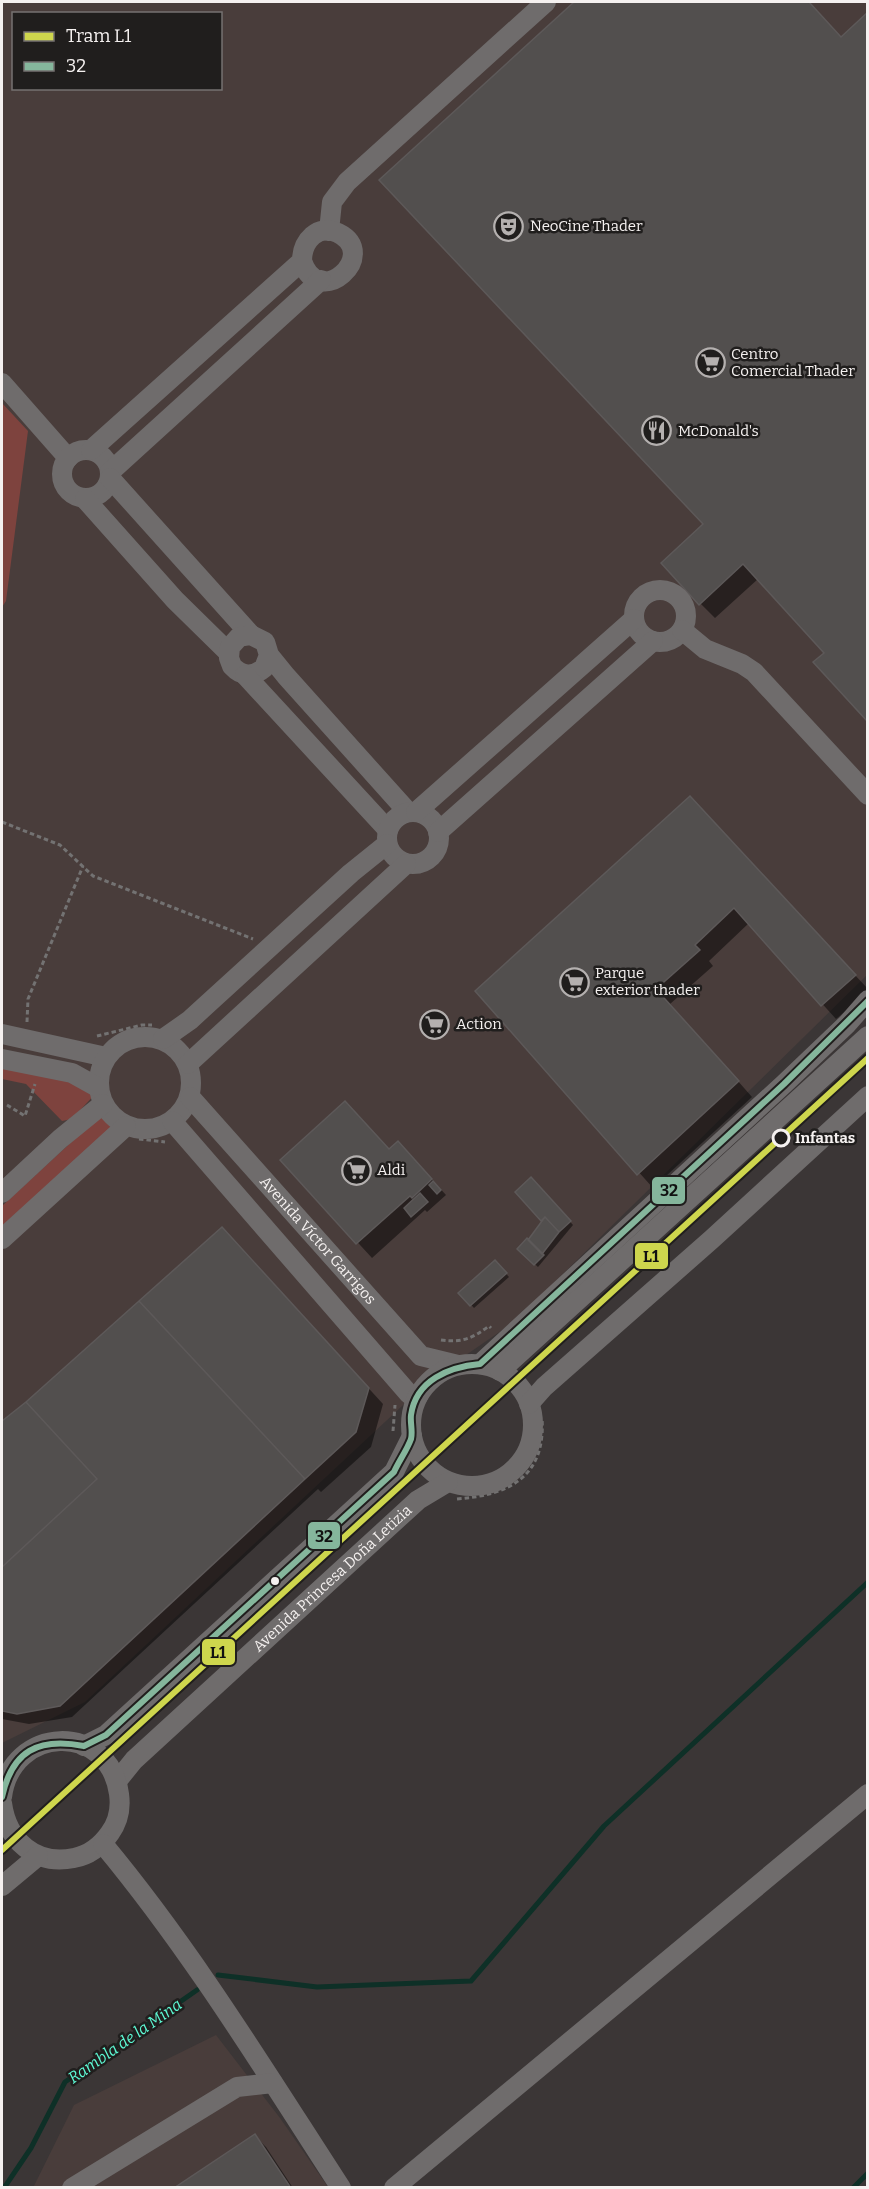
<svg xmlns="http://www.w3.org/2000/svg" width="869" height="2189" font-family="Bitter,serif">
  <style>
    .built { fill: #493d3b; fill-rule: evenodd }
    .green { fill: #7e433e }
    .shadow { fill: #0007 }
    .lines { fill: none; stroke-linecap: round; stroke-linejoin: round }
    .stream { stroke: #0e3027; stroke-width: 5 }
    .building { fill: #524f4e; stroke: #5d5959; stroke-width: 1.5 }
    .path { stroke: #737272; stroke-width: 3; stroke-dasharray: 4.5 3; stroke-linecap: butt }
    .minor { stroke: #6f6c6c; stroke-width: 20 }
    .bus-1-casing { stroke: #201e1d; stroke-width: 10 }
    .bus-1 { stroke: #85b69c; stroke-width: 6 }
    .tram-1-casing { stroke: #201e1d; stroke-width: 10 }
    .tram-1 { stroke: #ced64d; stroke-width: 6 }
    .stop-dot { fill: #201e1d; stroke: #f5f1f0; stroke-width: 3 }
    .bus-dot { fill: #f5f1f0; stroke: #201e1d; stroke-width: 2 }
    .labels { text-anchor: middle; dominant-baseline: central; stroke-width: 5; stroke-linejoin: round; paint-order: stroke }
    .poi-label { font-size: 15px; fill: #f5f1f0; stroke: #201e1d; text-anchor: start }
    .stop-label { font-size: 15px; font-weight: bold; fill: #f5f1f0; stroke: #201e1d; text-anchor: start }
    .street-label { font-size: 15px; fill: #f5f1f0; stroke: #201e1d }
    .water-label { font-size: 16px; font-style: italic; fill: #5df9d4; stroke: #201e1d }
    .line-badge { stroke: #201e1d; stroke-width: 2 }
    .pale-badge-label { font-size: 16px; text-anchor: middle; font-weight: bold; fill: #111 }
  </style>
  <rect width="100%" height="100%" fill="#3b3636"/>
  <path class="built" d="M2,2H867V975L514,1322L431,1379L85,1702L2,1743ZM14,14H220V88H14Z
    M216,2035L280,2118L328,2187L33,2188L74,2105Z"/>
  <path class="green" d="M2,403L28,431L6,601L2,607Z
    M2,1066L78,1082L96,1093L72,1119L62,1121L26,1084L2,1079Z
    M104,1112L115,1124L2,1227V1206Z"/>
  <path class="shadow" d="M577,2H808L842,38L826,653L758,579L715,618L700,603L705,524L382,180Z
    M704,813L868,989V992L836,1019L749,923L709,961L713,966L670,1004L752,1097L653,1188L477,991Z
    M389,1151L412,1158L446,1195L427,1212L425,1210L372,1258L282,1160Z
    M531,1179L573,1225L538,1267L519,1249L529,1241L543,1220L517,1192Z
    M237,1244L383,1404L371,1447L321,1492L318,1489L72,1717L29,1724L2,1719V1423Z
    M495,1262L509,1277L474,1308L460,1293Z
    M255,2136L266,2147L293,2188H176Z"/>
  <g class="lines">
    <path class="stream" d="M218,1975L317,1987L471,1981L604,1826L868,1582
      M4,2188L31,2148L65,2082L197,1990
      M853,2188L868,2173"/>
  </g>
  <path class="building" d="M574,2H809L841,37L868,12V722L813,662L824,653L743,564L699,605L661,563L703,524L379,180Z
    M690,796L856,975L821,1006L734,908L695,945L700,950L656,989L739,1081L637,1175L475,991Z
    M345,1101L389,1149L398,1141L432,1179L412,1198L410,1196L356,1244L280,1160Z
    M531,1177L571,1221L559,1232L545,1217L541,1221L515,1192Z
    M433,1181L441,1190L437,1194L429,1185Z
    M420,1193L428,1202L411,1217L404,1208Z
    M545,1217L559,1232L542,1254L528,1240Z
    M222,1227L369,1388L356,1432L305,1479L139,1301Z
    M527,1238L544,1255L534,1265L517,1249Z
    M495,1260L507,1273L470,1306L458,1293Z
    M139,1301L305,1479L60,1706L17,1714L2,1711V1567L97,1479L26,1402Z
    M26,1402L97,1479L2,1567V1421Z
    M255,2134L291,2188H174Z"/>
  <g class="lines">
    <path class="path" d="M2,822L60,845L93,876L253,939
      M27,1022L28,999L83,866
      M97,1036L142,1025H152
      M7,1105L25,1116L35,1084
      M139,1139L165,1142
      M441,1340C462,1343 473,1338 489,1326L491,1328
      M393,1431L395,1405
      M457,1499C509,1495 546,1477 542,1418"/>
    <g class="minor">
      <path d="M329,231L332,202L347,182L546,2"/>
      <path d="M2,383L68,458"/>
      <circle cx="86" cy="474" r="24"/>
      <path d="M91,450L302,261C302,241 318,223 338,233C381,254 319,312 302,261"/>
      <path d="M110,472L321,280"/>
      <path d="M110,478L251,635"/>
      <path d="M85,499L175,600L229,653"/>
      <circle cx="660" cy="616" r="26"/>
      <path d="M682,630L705,649L742,664L754,672L868,795"/>
      <path d="M269,655L264,668C253,677 242,677 232,666L229,658L230,647L239,637L251,635L265,642L269,655L286,676L408,812"/>
      <path d="M245,675L388,830"/>
      <circle cx="413" cy="838" r="26"/>
      <path d="M416,812L634,619"/>
      <path d="M438,832L653,641"/>
      <path d="M2,1034L106,1057"/>
      <circle cx="145" cy="1083" r="46"/>
      <path d="M163,1039L190,1020L351,873L387,844"/>
      <path d="M2,1059L72,1073L99,1088"/>
      <path d="M188,1064L406,864"/>
      <path id="s1" d="M190,1097L421,1356L458,1365"/>
      <path d="M172,1121L409,1394L418,1396"/>
      <path d="M2,1193L60,1139L103,1104"/>
      <path d="M2,1239L126,1126"/>
      <path d="M480,1364L784,1084L847,1024L868,1000"/>
      <circle cx="472" cy="1425" r="61"/>
      <path d="M500,1371L868,1036"/>
      <path d="M529,1404L544,1387L712,1239L868,1096"/>
      <path d="M84,1746L106,1735L394,1472L412,1436"/>
      <path id="s2" d="M117,1781L134,1760L418,1500L448,1482"/>
      <path d="M2,1797C11,1725 109,1721 119,1794C121,1808 118,1822 110,1833C101,1846 90,1855 74,1858C36,1866 7,1841 2,1803"/>
      <path d="M103,1844C192,1951 265,2071 341,2188"/>
      <path d="M2,1886L38,1856"/>
      <path d="M72,2188L237,2087L273,2083"/>
      <path d="M394,2188L868,1794"/>
    </g>
    <defs>
      <path id="bus-1" d="M84,1746L106,1735L394,1472C399,1461 407,1450 411,1439C413,1431 410,1423 411,1415C416,1380 449,1367 480,1364L784,1084L868,1001
        M2,1797C12,1751 38,1737 84,1746"/>
    </defs>
    <use href="#bus-1" class="bus-1-casing"/>
    <use href="#bus-1" class="bus-1"/>
    <defs>
      <path id="tram-1" d="M2,1850L868,1058"/>
    </defs>
    <use href="#tram-1" class="tram-1-casing"/>
    <use href="#tram-1" class="tram-1"/>
  </g>
  <defs>
    <symbol id="theatre-ring" viewBox="-11 -11 22 22"><circle r="9.5" fill="#201e1d" stroke="#b4b0af" stroke-width="1.5"/><path d="M-5-5.5Q0-4 5-5.5V0Q5 5 0 6Q-5 5-5 0ZM-3.3-2.5H-1v1.5H-3.3ZM1-2.5H3.3v1.5H1ZM-2.8 1Q0 5.5 2.8 1Z" fill="#b4b0af"/></symbol>
    <symbol id="supermarket-ring" viewBox="-11 -11 22 22"><circle r="9.5" fill="#201e1d" stroke="#b4b0af" stroke-width="1.5"/><path d="M-6-5.5h2.5l.6 2H6L4.5 2H-2.5L-4.4-4H-6ZM-1.5 3.2a1.3 1.3 0 1 0 .1 0ZM3 3.2a1.3 1.3 0 1 0 .1 0Z" fill="#b4b0af"/></symbol>
    <symbol id="restaurant-ring" viewBox="-11 -11 22 22"><circle r="9.5" fill="#201e1d" stroke="#b4b0af" stroke-width="1.5"/><path d="M-5-6h1v4h1v-4h1v4h1v-4h1v5L-1.5 .5V6h-2V.5L-5-1ZM5-6V6H3V1.5H1.5Q1.5-4 5-6Z" fill="#b4b0af"/></symbol>
  </defs>
  <g fill-rule="evenodd">
    <use href="#theatre-ring" x="492" y="210" width="33" height="33"/>
    <use href="#supermarket-ring" x="694" y="346" width="33" height="33"/>
    <use href="#restaurant-ring" x="640" y="414" width="33" height="33"/>
    <use href="#supermarket-ring" x="558" y="966" width="33" height="33"/>
    <use href="#supermarket-ring" x="418" y="1008" width="33" height="33"/>
    <use href="#supermarket-ring" x="340" y="1154" width="33" height="33"/>
  </g>
  <circle class="stop-dot" cx="781" cy="1138" r="8"/>
  <circle class="bus-dot" cx="275" cy="1581" r="5"/>
  <g class="labels">
    <g class="poi-label">
      <text x="530" y="226">NeoCine Thader</text>
      <text x="731" y="354">Centro<tspan x="731" dy="17">Comercial Thader</tspan></text>
      <text x="678" y="431">McDonald's</text>
      <text x="595" y="973">Parque<tspan x="595" dy="17">exterior thader</tspan></text>
      <text x="456" y="1024">Action</text>
      <text x="377" y="1170">Aldi</text>
    </g>
    <g class="stop-label">
      <text x="795" y="1138">Infantas</text>
    </g>
    <g class="street-label">
      <text stroke="none"><textPath href="#s1" startOffset="192">Avenida Víctor Garrigos</textPath></text>
      <text stroke="none"><textPath href="#s2" startOffset="296">Avenida Princesa Doña Letizia</textPath></text>
    </g>
    <g class="water-label">
      <text transform="translate(125 2041) rotate(-35)">Rambla de la Mina</text>
    </g>
  </g>
  <g class="line-badge">
    <rect x="651" y="1176" width="35" height="29" rx="6" fill="#85b69c"/>
    <rect x="634" y="1242" width="35" height="28" rx="6" fill="#ced64d"/>
    <rect x="307" y="1521" width="34" height="29" rx="6" fill="#85b69c"/>
    <rect x="201" y="1638" width="35" height="28" rx="6" fill="#ced64d"/>
  </g>
  <g class="pale-badge-label">
    <text x="669" y="1196">32</text>
    <text x="651" y="1262">L1</text>
    <text x="324" y="1542">32</text>
    <text x="218" y="1658">L1</text>
  </g>
  <rect width="869" height="2189" fill="none" stroke="#f5f1f0" stroke-width="6"/>
  <rect x="12" y="12" width="210" height="78" fill="#201e1d" stroke="#757271" stroke-width="1.5"/>
  <rect x="24" y="32" width="30" height="9" fill="#ced64d" stroke="#757271" stroke-width="1.5"/>
  <text x="66" y="42" font-size="18" fill="#f5f1f0">Tram L1</text>
  <rect x="24" y="62" width="30" height="9" fill="#85b69c" stroke="#757271" stroke-width="1.5"/>
  <text x="66" y="72" font-size="18" fill="#f5f1f0">32</text>
</svg>
